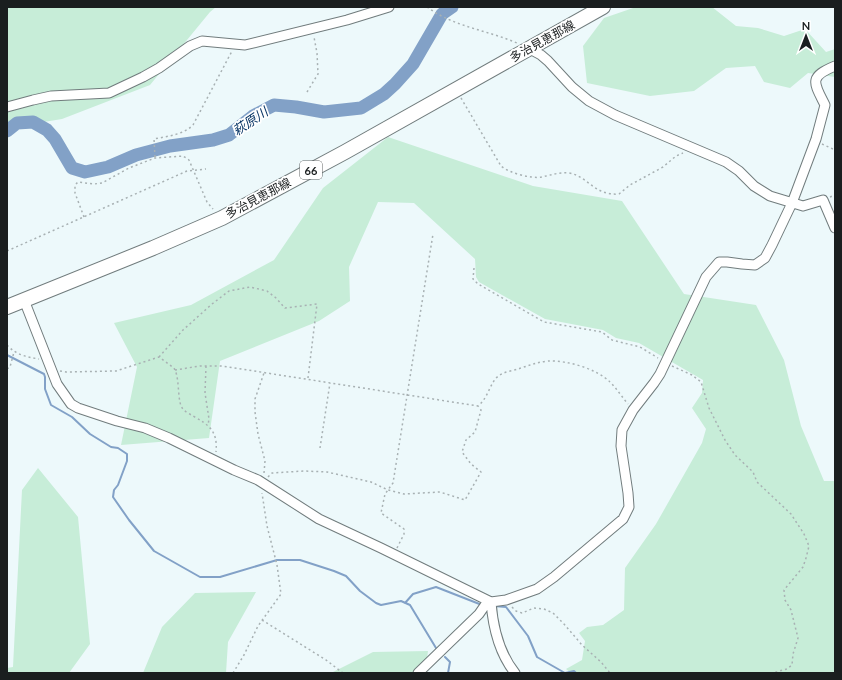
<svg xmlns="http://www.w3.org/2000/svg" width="842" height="680" font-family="Lato,'Noto Sans JP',sans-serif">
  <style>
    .green { fill: #c7edd8 }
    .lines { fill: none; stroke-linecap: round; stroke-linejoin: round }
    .stream { stroke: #82a1c7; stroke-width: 2 }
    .river { stroke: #82a1c7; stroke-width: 13 }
    .minor-casing { stroke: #717c7d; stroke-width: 11 }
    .primary-casing { stroke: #717c7d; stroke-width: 16 }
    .path { stroke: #a8b1b3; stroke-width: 1.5; stroke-dasharray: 2 3; stroke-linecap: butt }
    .minor { stroke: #fff; stroke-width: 9 }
    .primary { stroke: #fff; stroke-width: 14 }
    .labels { text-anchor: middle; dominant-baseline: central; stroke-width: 3.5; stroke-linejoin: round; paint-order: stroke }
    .shield { fill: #fff; stroke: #5f6262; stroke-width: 1 }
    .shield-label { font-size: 11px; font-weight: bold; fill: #1a1e1f }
    .street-label { font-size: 12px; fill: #1a1e1f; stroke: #fff }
    .water-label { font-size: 13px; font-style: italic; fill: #093565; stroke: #fff }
  </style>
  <rect width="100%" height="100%" fill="#edf9fb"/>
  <path class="green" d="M7,7H216L210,12L150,85L62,119L7,128Z
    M636,7H712L736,26L758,28L784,36L805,29L826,52L835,49V77L808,73L790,88L764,82L755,66L726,68L694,91L650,96L587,83L583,46L604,18Z
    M388,137L533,186L622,201L684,294L756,305L784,360L801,426L824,481H835V672L571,673L566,669L582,660L585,641L579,633L587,627L603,625L624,610L625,568L656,524L702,443L706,429L692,408L702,393L703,380L639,343L616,338L603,330L545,319L479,282L476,277L475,259L414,203L378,202L349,267L350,301L319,321L220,361L209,438L121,445L137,367L114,323L191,305L274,260L323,188Z
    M38,468L78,517L90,644L69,673H7V668L13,667L22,490Z
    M256,592L228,642L226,673H143L162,627L195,593Z
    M428,651L425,673H331L373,652Z"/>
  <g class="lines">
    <path class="stream" d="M7,355L44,374L45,377V389L51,405L72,417L90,434L111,447L118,448L127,454V461L118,485L114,490L113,497L129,520L154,551L200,577H220L277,560H300L334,571L346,576L360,591L376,603L381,605L401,601L410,605L436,648
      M405,603L413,594L436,587L482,605
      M494,606L506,607L528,636L537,657L565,673
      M445,657L450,662L448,673
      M565,673L574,671L576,673"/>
    <path class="river" d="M7,131L17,123L33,122L47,130L55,139L72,168L85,172L108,167L136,155L170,146L213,140L229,135L253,116L274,105L296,107L324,112L361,108L384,94L395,84L413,64L442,14L452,7"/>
    <defs>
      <path id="minor" d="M528,48L541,55L548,61L572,87L589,101L615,115L726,162L739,171L754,186L770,196L803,206L823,200L835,228
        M7,107L33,100L51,96L109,93L143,77L159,68L190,46L202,41L245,45L347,20L389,7
        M24,300L57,384L71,404L78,408L117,421L145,428L169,438L234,470L258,480L319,519L381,548L491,602L506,600L537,589L554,577L623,519L629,507L628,493L621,446L622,430L633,410L654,383L660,374L706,277L719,262H727L742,264L755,265L765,258L772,245L792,203L816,139L825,105C814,83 808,77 835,66
        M491,602C493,628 499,653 515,673
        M418,673L479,614L488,601"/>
      <path id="primary" d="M7,307L153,248L222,218L345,152L603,7"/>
    </defs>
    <use href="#minor" class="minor-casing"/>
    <use href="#primary" class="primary-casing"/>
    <path class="path" d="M427,7C454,27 487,30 517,43
      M307,92L318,74L317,53L314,37
      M461,98L501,166C509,173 531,179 542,177C551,175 559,172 569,173C588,176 594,196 619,194L630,185L663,167L676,156L683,153
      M822,144L835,150
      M155,157L154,139C168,136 183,135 193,125L232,51
      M830,197L835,195
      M84,217L75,193V185L78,182L94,184L102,183L129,168L155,158L183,156L189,160L207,202L213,209
      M7,251L187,171L206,169
      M474,268L473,279L478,284L544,322L602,332L612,340L640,347L658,358
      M7,345C16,355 27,357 39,359
      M159,357L183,330L212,304L229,291L250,287L267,291L276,298L285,308L317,304L308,378
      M206,366L205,393L209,419L208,425
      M672,366L692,375L701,382L709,408L725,440L735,455L753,472L757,482L791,514L804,534L809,546L806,558L803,567L784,590L785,600L791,610L798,638L793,654L792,665L787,669L772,673
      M7,369L10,367L14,352
      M175,370L200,366H222L478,406C487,399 489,387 496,378C503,371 513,371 521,368C530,365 538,362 548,361C567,360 597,369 610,382C617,389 622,397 628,404
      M60,371L66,372L116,371L159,357L174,368L175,370C180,381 177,403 183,409C185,412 190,414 193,416C209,425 218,431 216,452
      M320,448L330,383
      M264,473L265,461L258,434L255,412V399L264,373
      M268,477L272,473L304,471L327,472L371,482L388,490L404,494L440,492L465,500L481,472L471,464L462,452L466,440L475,432L481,410L478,406
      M397,548L404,534V529L381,513L385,494L393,483L433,234
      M512,607L516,611L522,613L534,608L544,609L553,613L564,624L582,645L601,662L610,673
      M262,620L326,660L343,673
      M233,673L244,655L258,626L281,594L277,565L267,526L262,493"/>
    <use href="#minor" class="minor"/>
    <use href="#primary" class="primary"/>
  </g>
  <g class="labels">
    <rect class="shield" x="300" y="161" width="22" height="18" rx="3"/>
    <g class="shield-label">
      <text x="311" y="170">66</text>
    </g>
    <g class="street-label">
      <text transform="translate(542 41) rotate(-29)">多治見恵那線</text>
      <text transform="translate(258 198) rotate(-28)">多治見恵那線</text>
    </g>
    <g class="water-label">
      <text transform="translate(250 121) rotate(-34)">萩原川</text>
    </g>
  </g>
  <rect width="842" height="680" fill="none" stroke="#1a1e1f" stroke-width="16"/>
  <g transform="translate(806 36)" stroke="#ffffff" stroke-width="3" paint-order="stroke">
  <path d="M0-3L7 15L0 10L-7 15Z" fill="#1a1e1f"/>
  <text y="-6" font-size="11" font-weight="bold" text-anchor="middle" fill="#1a1e1f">N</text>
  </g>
</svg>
